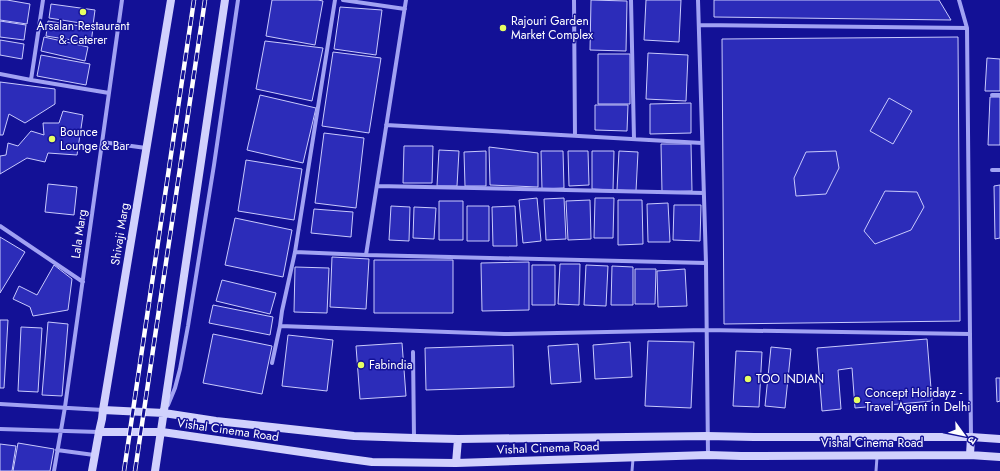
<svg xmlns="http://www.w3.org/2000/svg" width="1000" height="471" font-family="Jost,'Noto Sans Devanagari',sans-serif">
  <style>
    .building { fill: #2c2cb9; stroke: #c9cafd }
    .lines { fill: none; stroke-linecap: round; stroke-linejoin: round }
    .lane { stroke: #a1a2f3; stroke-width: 3 }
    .street { stroke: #a1a2f3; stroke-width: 4 }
    .secondary { stroke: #d1d1fd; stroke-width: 8 }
    .rail-casing { stroke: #fff; stroke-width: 4.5 }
    .rail { stroke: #131196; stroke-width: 3; stroke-dasharray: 9; stroke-linecap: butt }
    .poi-dot { fill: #e7ff63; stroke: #131196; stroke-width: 1.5 }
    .labels { text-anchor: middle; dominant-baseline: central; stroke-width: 3; stroke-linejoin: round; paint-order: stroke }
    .poi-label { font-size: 12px; fill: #fff; stroke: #131196; text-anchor: start }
    .street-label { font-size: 12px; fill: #fff; stroke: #131196 }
  </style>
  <rect width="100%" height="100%" fill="#131196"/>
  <path class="building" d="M0,0H7L30,4L27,24L0,20Z
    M272,0H318L323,1L315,45L266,36Z
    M591,0L627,1L626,51L590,50Z
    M646,0H681L679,42L644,40Z
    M714,0H939L951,20L714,17Z
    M51,4L95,10L93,25L49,18Z
    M340,7L382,10L376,55L334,49Z
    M0,21L26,25L24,40L0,37Z
    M48,21L93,28L91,43L46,36Z
    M44,37L88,47L85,61L41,51Z
    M958,37L960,321L724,324L722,39Z
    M0,40L24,44L22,59L0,55Z
    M265,41L323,48L312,101L256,89Z
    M333,52L381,58L369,133L322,126Z
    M648,53L688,55L686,101L646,99Z
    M598,54H630V104H598Z
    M41,55L90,64L86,85L37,76Z
    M987,58L1000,59V91H985Z
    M0,82L55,89V104L25,123L9,114L3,135H0Z
    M260,95L316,108L303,163L247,150Z
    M990,97H1000V145H988Z
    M889,98L912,111L893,144L870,131Z
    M691,103V133L650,134V104Z
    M595,105H628L627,131L595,130Z
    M63,111L83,115L77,155L48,153L45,162L27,158L0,174V156L6,155L8,143L18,146L31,131L44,135L43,123H59Z
    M324,133L364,138L356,208L315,203Z
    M661,144H691L692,191L662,192Z
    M404,146H433L432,183H403Z
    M489,147L538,153V187L490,185Z
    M439,150L459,151L457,186H437Z
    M486,151V186H465L464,152Z
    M541,151H563L564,188L542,189Z
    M568,151H588L589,185L569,186Z
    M592,151H614L613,190L592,189Z
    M619,151L638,152L636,191L617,190Z
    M836,151L839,168L826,194L796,196L794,178L806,152Z
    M246,160L302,169L294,220L238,211Z
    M48,184L77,187L74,215L45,212Z
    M1000,185V238L995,239L994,186Z
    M885,191L917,192L924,207L911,230L875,244L864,231Z
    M537,198L541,241L523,243L519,200Z
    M564,198L566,239L546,240L544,199Z
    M595,198H614L613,238H594Z
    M590,200L591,239L568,240L566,201Z
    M618,200H642L643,244L618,245Z
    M439,201H463V240H439Z
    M668,203L670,242H648L647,204Z
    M674,205H701L700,241L673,240Z
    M391,206L410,207L409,241L389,240Z
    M467,206H489V241H467Z
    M515,206L517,246H493L492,207Z
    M414,207L436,208L434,239L413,238Z
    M314,209L353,212L351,237L311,233Z
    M235,218L292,230L283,277L225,265Z
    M0,237L25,252L0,293Z
    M332,257L369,259L366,309L330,307Z
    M374,260H453V313H374Z
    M529,262V310L482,311L481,263Z
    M560,264H580L579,305L558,304Z
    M54,265L72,279L68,310L33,316L30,307L13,299L19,286L37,295Z
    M532,265H555V305H532Z
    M586,265L608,266L606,306L584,305Z
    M612,266L633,267V305H611Z
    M295,267L329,268L327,313L294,312Z
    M635,269H656L655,304H635Z
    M685,269L687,306L658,307L657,271Z
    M222,280L276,293L270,314L216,301Z
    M213,305L273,317L270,335L209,323Z
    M0,320H8L4,388H0Z
    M48,322L68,324L62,396L42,395Z
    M21,327L42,328L38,392L18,391Z
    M213,334L272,346L262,394L203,383Z
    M288,335L333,340L327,391L282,386Z
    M927,339L932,401L855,408L852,368L838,370L841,409L822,411L817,348Z
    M648,341L694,342L691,408L645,406Z
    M630,342L632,377L595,379L593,345Z
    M402,343L406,396L360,399L356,346Z
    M578,344L581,382L551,384L548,346Z
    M513,345L514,387L426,390L425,348Z
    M771,347L791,349L785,408L765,406Z
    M736,351L762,352L759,407L733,406Z
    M996,378H1000V401L997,402Z
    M18,443L54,449L50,471H13Z
    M0,444L16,446L12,471H0Z"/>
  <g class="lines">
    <path class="lane" d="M632,471L633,459
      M876,471L877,457"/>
    <path class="street" d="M335,0L295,252L282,311L280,326L504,334L706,330L970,334
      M343,0L405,9
      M574,0L575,136
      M631,0L634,139
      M698,0L706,263L708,455
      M959,0L967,28L971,437
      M699,25L967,28
      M0,74L31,80L109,93
      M31,80L43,0
      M992,95H1000
      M386,125L702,143
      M102,142L146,148
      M992,170H1000
      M377,186L704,193
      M0,226L83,282
      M295,252L366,255L706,263
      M366,255L406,0
      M413,352L414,438
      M272,363L280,326
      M0,404L103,410
      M168,405L175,388L180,369L188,326L214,165L238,0
      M0,429L99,432
      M57,450L94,455
      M54,471L65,407L122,0"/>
    <path class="secondary" d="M103,410L164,413L216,421L354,436L414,438L458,439L707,436L754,437H971L1000,439
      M99,432H162L343,458L372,462L456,463L708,455L741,456L970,455L1000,457
      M970,455L971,437
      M456,463L458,439
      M92,471L99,432L102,419L103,410L171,0
      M155,471L225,0"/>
    <defs>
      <path id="rail" d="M124,471L194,0
        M135,471L205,0"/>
    </defs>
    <use href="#rail" class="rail-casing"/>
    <use href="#rail" class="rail"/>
  </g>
  <g class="poi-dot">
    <circle cx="83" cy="12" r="4"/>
    <circle cx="503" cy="28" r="4"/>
    <circle cx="52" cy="139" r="4"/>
    <circle cx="361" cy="365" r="4"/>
    <circle cx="748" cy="379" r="4"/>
    <circle cx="857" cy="400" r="4"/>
  </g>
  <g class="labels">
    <g class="poi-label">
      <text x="511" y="21">Rajouri Garden<tspan x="511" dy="14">Market Complex</tspan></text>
      <text x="83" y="26" text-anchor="middle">Arsalan Restaurant<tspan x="83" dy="14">&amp; Caterer</tspan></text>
      <text x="60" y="132">Bounce<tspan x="60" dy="14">Lounge &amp; Bar</tspan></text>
      <text x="369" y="365">Fabindia</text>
      <text x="756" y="379">TOO INDIAN</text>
      <text x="865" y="393">Concept Holidayz -<tspan x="865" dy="14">Travel Agent in Delhi</tspan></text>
    </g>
    <g class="street-label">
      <text transform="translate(79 234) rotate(-82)">Lala Marg</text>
      <text transform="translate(120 234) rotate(-81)">Shivaji Marg</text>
      <text transform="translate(228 430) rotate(8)">Vishal Cinema Road</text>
      <text x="872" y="443">Vishal Cinema Road</text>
      <text transform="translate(548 448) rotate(-2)">Vishal Cinema Road</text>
    </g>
  </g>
  <g transform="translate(964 435) rotate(123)" stroke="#131196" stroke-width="3" paint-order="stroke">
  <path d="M0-3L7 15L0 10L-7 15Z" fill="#ffffff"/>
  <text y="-6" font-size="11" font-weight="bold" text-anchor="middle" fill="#ffffff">उ</text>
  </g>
</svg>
